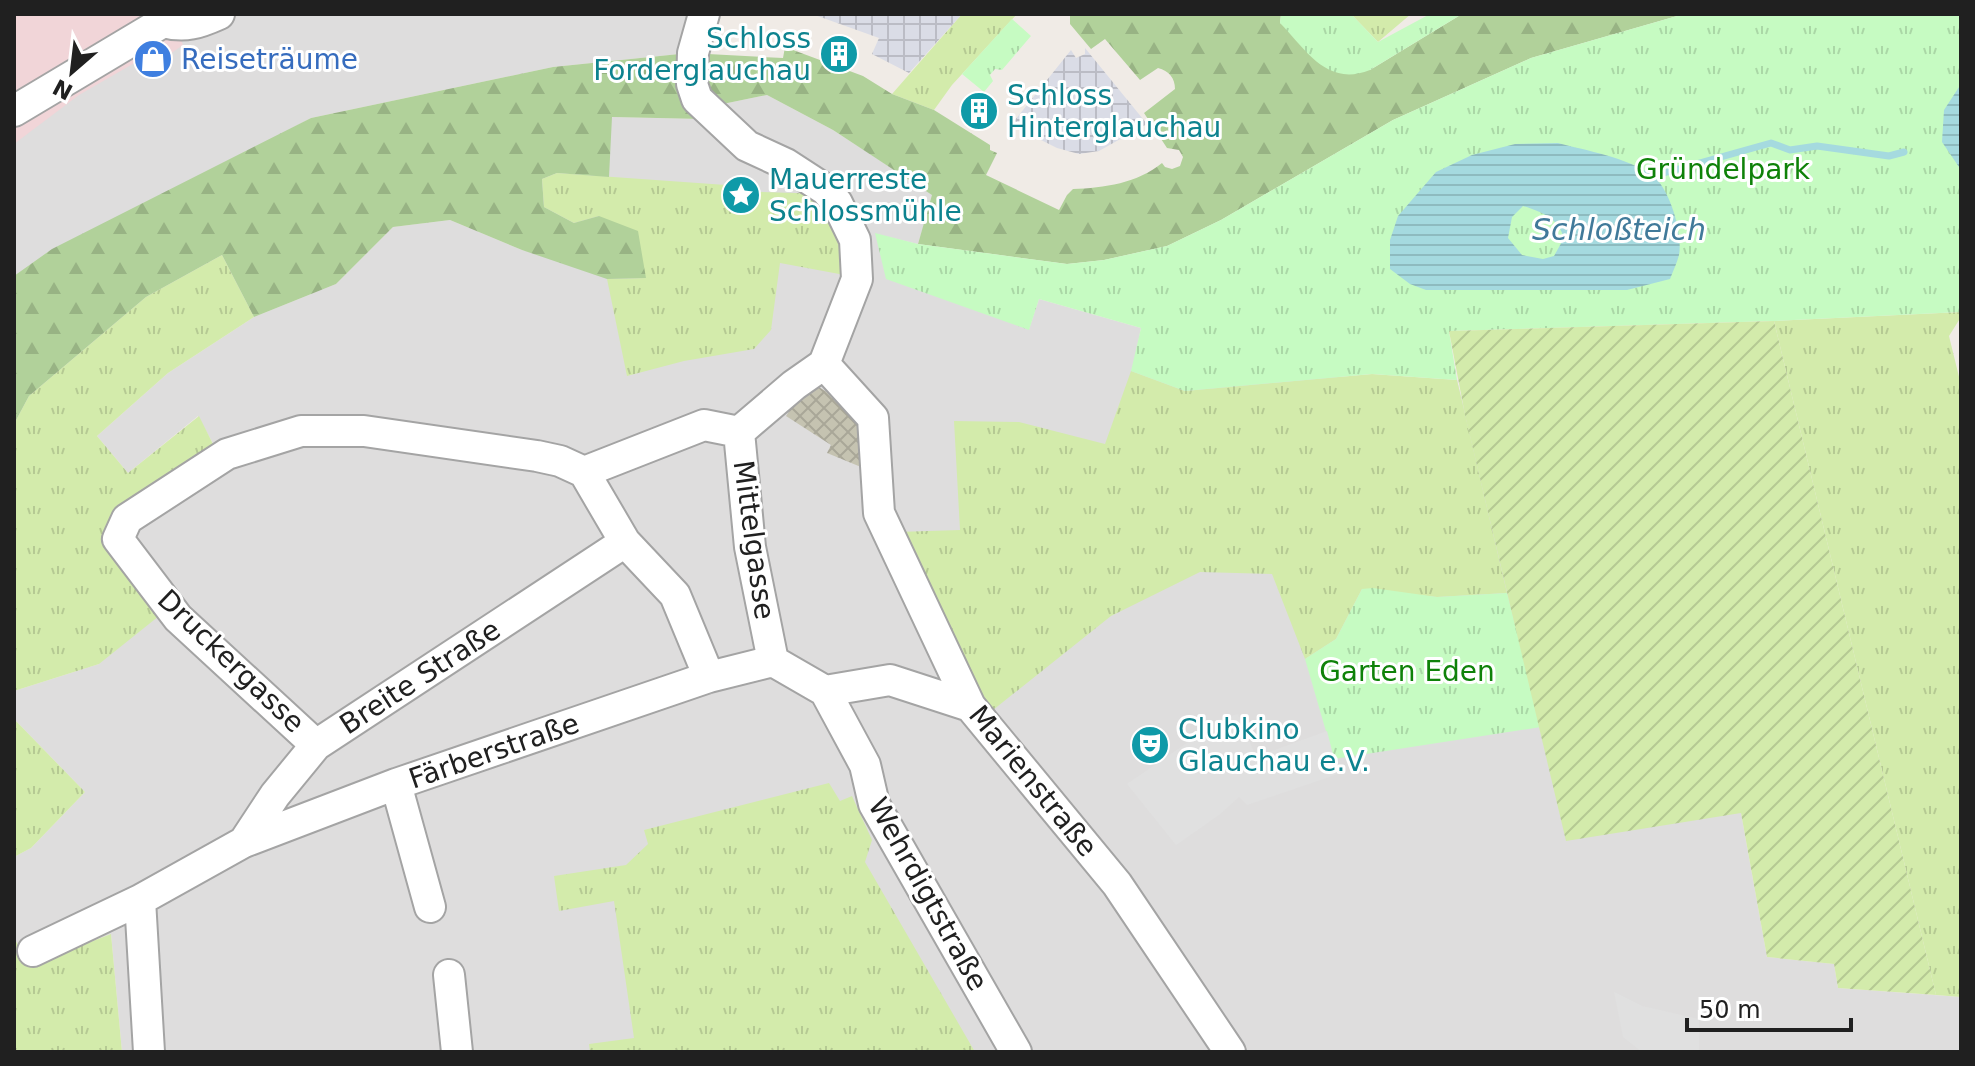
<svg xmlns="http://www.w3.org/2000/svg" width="1975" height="1066" font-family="'DejaVu Sans',sans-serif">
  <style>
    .residential { fill: #dedddd }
    .commercial { fill: #f1d5d8 }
    .construction { fill: url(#construction-cross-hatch) }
    .grass { fill: url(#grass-tufts) }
    .forest { fill: url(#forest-firs) }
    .park { fill: url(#park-tufts) }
    .garden { fill: url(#garden-furrows) }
    .parking { fill: #e0e0e0 }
    .plaza { fill: url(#plaza-grid) }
    .water { fill: url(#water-rules); fill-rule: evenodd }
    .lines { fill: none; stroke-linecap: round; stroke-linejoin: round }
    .stream { stroke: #a5dadf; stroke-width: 7 }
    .minor-casing { stroke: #a4a4a4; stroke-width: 34 }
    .minor { stroke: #fff; stroke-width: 30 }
    .labels { text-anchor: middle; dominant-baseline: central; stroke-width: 6; stroke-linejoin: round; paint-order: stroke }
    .culture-label { font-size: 28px; fill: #0d838f; stroke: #fff; text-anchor: start }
    .shop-label { font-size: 28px; fill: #366cbe; stroke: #fff; text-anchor: start }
    .park-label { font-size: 28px; fill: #0f8209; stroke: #fff }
    .street-label { font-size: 28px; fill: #202020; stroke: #fff }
    .water-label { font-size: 30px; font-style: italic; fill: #417a9a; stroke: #fff }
  </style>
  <defs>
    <pattern id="construction-cross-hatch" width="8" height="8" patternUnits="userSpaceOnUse" patternTransform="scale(2)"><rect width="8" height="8" fill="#c5c3b1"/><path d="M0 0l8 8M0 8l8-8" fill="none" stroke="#a9a798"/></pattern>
    <pattern id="grass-tufts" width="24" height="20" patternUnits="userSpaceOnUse" patternTransform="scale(2)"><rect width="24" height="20" fill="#d3ebab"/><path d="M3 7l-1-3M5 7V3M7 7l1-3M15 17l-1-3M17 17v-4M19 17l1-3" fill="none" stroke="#b5c993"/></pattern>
    <pattern id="forest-firs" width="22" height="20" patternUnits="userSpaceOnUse" patternTransform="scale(2)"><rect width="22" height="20" fill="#b1d19a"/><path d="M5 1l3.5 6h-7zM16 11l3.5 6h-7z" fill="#98b384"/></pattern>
    <pattern id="park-tufts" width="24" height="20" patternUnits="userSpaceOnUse" patternTransform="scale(2)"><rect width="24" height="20" fill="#c6fbc2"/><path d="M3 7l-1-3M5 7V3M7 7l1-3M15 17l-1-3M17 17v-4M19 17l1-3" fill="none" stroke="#aad7a6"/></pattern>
    <pattern id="garden-furrows" width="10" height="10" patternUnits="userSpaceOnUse" patternTransform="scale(2)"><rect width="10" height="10" fill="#d3ebab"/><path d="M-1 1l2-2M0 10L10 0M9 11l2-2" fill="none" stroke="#b5c993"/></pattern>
    <pattern id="plaza-grid" width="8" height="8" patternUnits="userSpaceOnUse" patternTransform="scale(2)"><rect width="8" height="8" fill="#dadce6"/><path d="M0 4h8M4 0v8" fill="none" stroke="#bbbcc5"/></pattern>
    <pattern id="water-rules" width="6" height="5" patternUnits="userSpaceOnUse" patternTransform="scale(2)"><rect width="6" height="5" fill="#a5dadf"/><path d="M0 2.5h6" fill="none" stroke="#8ebbbf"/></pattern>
  </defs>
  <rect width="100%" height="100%" fill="#f0ebe6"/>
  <path class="residential" d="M14,14H712L689,53L553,67L311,118L14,276Z
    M767,95L833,130L933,195L918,244L876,234L1029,329L1039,299L1141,328L1132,371L1457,380L1541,727L1741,813L1767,957L1834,964L1838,988L1961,997V1052H122L111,934L27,967L14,937V857L31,848L85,792L14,719V691L99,664L110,553L216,449L198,416L128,473L97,436L168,373L254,317L336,284L393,227L450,220L522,250L646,278L638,231L574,223L611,117L702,119L713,106Z"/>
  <path class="commercial" d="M14,14H178L176,26L183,45L163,59L156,51L124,69L79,95L14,144Z"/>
  <path class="construction" d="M810,381L858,413L861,467L827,453L831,445L786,416Z"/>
  <path class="grass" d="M962,14H1017L952,85L934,110L892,94Z
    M1351,14H1411L1378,42Z
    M557,173L726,185L734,191L825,194L849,245L850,276L780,263L771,330L754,349L684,361L627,376L607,279L646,278L599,216L574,223L544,207L542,179Z
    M222,255L254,317L168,373L97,436L128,473L199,416L216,450L121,509L159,616L99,664L14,691V424L29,396L146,297Z
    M1961,312V317L1949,336L1961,385V997L1936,995L1774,321Z
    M1131,371L1185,391L1372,374L1457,380L1507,593L1437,597L1362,589L1336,639L1305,659L1272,574L1200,572L1111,616L993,710L976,688L897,532L960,530L954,421L1019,422L1105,444Z
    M14,719L85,792L31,848L14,857Z
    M829,783L840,801L852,796L872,840L865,862L975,1052H590L589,1044L634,1038L614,901L559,911L554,876L626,865L648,844L644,830Z
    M111,934L122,1052H14V937L28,966Z"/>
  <path class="forest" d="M1067,14H1281L1280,23L1370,70L1462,14H1684L1531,58L1393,120L1221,220L1167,246L1104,260L1067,264L918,244L932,195L833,130L767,95L713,106L702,119L612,117L609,177L557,173L542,179L544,207L574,223L599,216L638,231L646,278L607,279L522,250L450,220L393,227L336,284L254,317L222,255L146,297L29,396L14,424V276L52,249L311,118L553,67L689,53L783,58L785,47L863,76L892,94L934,110L990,145V150L997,153L986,175L1059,210L1067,195L1073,189C1104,188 1138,183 1162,163L1165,167L1172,169L1180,166L1183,157L1179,150L1167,148L1144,113L1175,89C1175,78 1169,71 1158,68L1140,80L1105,39L1091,49L1070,24V16Z"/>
  <path class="park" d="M1281,14H1351L1378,42L1430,14H1462L1370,70C1327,87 1307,51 1280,23Z
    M1684,14H1961V312L1774,321L1449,331L1457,380L1372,374L1185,391L1131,371L1141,328L1039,299L1029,330L886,279L875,233L918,244L1067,264L1104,260L1167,246L1221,220L1393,120L1531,58Z
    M1012,19L1031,36L1002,70L995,69L990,75L993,81L984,92L962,74Z
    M1373,588L1437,597L1507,593L1541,727L1334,759L1305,659L1336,639L1362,589Z"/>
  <path class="garden" d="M1774,321L1936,995L1838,988L1834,964L1767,957L1741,813L1566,841L1465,415L1449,331Z"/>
  <path class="parking" d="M1238,714L1256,757L1327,731L1338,774L1247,805L1239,797L1219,815L1176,845L1127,784L1197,736V726Z
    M1614,992L1642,1006L1699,1019V1052H1642L1623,1037Z"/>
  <path class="plaza" d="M812,14H962L909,73L872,54L879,38Z
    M1085,48L1147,124L1099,151L1079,154L1057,148L1011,125L1071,50L1076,58L1085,54Z"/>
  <path class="water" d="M1961,84V170L1942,142L1944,110Z
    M1558,143C1588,151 1625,157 1652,175C1670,188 1683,234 1679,255C1677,263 1673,271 1670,279L1627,290H1426L1410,284L1390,269V240L1398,216L1436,172L1472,155L1515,144ZM1523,206C1542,212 1558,218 1564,238L1554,256L1543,259L1522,255L1508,238L1512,217Z"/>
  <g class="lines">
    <path class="stream" d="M1653,176L1771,143L1790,150L1817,146L1889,156L1904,152"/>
    <defs>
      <path id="minor" d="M704,14L693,53L692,84L697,99L747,146L786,164L826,190L837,203L855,240L857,279L824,364
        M163,22C185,28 199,23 219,14
        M14,111L163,22
        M824,364L873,418L879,513L970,706L1117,884L1230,1052
        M739,432L750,547L773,661
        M739,432L794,385L824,364
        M584,472L625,542L675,595L709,677
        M825,691L865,765L874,804L1016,1052
        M316,745L178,618L118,539L127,519L227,454L301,431H364L537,456L560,461L584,472L704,425L739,432
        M396,784L430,907
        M244,842L275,795L316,745L625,542
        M140,900L149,1052
        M33,951L140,900L244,842L396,784L709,677L773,661L825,691L890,680L970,706
        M449,975L457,1052"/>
    </defs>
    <use href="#minor" class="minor-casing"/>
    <use href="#minor" class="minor"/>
  </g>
  <defs>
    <symbol id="building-disc" viewBox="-11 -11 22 22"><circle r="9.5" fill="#0f9aa8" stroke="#fff"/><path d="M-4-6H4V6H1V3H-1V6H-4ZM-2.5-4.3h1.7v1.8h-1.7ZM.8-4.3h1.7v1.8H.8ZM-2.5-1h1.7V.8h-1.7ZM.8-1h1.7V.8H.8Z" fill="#fff"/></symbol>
    <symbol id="shop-disc" viewBox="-11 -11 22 22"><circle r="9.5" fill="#3f7fe0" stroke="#fff"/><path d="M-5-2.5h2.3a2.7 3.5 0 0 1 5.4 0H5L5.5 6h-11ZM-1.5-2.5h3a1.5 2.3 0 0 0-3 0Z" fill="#fff"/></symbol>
    <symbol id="sight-disc" viewBox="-11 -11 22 22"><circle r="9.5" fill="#0f9aa8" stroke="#fff"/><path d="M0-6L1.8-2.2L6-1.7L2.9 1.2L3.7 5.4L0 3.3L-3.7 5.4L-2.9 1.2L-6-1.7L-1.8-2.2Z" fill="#fff"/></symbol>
    <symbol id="theatre-disc" viewBox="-11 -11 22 22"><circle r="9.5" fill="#0f9aa8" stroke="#fff"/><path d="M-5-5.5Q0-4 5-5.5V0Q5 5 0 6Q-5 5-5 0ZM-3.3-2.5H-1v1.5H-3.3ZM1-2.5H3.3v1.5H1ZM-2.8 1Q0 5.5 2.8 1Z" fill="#fff"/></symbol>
  </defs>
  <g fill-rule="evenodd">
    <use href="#building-disc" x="817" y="32" width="44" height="44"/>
    <use href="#shop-disc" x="131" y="37" width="44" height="44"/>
    <use href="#building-disc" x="957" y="89" width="44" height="44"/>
    <use href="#sight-disc" x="719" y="173" width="44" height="44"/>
    <use href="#theatre-disc" x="1128" y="723" width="44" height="44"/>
  </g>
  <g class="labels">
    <g class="culture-label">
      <text x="811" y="38" text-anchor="end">Schloss<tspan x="811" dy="32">Forderglauchau</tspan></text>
      <text x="1007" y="95">Schloss<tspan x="1007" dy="32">Hinterglauchau</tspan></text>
      <text x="769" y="179">Mauerreste<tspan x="769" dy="32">Schlossmühle</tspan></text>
      <text x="1178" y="729">Clubkino<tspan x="1178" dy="32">Glauchau e.V.</tspan></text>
    </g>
    <g class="shop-label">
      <text x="181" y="59">Reiseträume</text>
    </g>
    <g class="park-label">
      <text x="1723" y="169">Gründelpark</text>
      <text x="1407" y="671">Garten Eden</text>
    </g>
    <g class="street-label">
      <text transform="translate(754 540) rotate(82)">Mittelgasse</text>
      <text transform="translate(231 661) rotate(44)">Druckergasse</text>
      <text transform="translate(420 677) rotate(-33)">Breite Straße</text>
      <text transform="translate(494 751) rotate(-19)">Färberstraße</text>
      <text transform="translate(1033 781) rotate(51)">Marienstraße</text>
      <text transform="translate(928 894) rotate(61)">Wehrdigtstraße</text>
    </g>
    <g class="water-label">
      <text x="1619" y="229">Schloßteich</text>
    </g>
  </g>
  <rect width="1975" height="1066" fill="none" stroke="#202020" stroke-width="32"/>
  <g transform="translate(72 72) rotate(208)" stroke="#ffffff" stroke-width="6" paint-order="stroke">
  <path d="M0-6L14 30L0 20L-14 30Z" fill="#202020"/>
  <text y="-12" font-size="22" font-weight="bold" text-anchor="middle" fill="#202020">N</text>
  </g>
  <path d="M1687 1018v12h164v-12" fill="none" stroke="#202020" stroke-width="4"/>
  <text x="1699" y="1018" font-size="24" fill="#202020" stroke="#ffffff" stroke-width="6" paint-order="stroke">50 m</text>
</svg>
